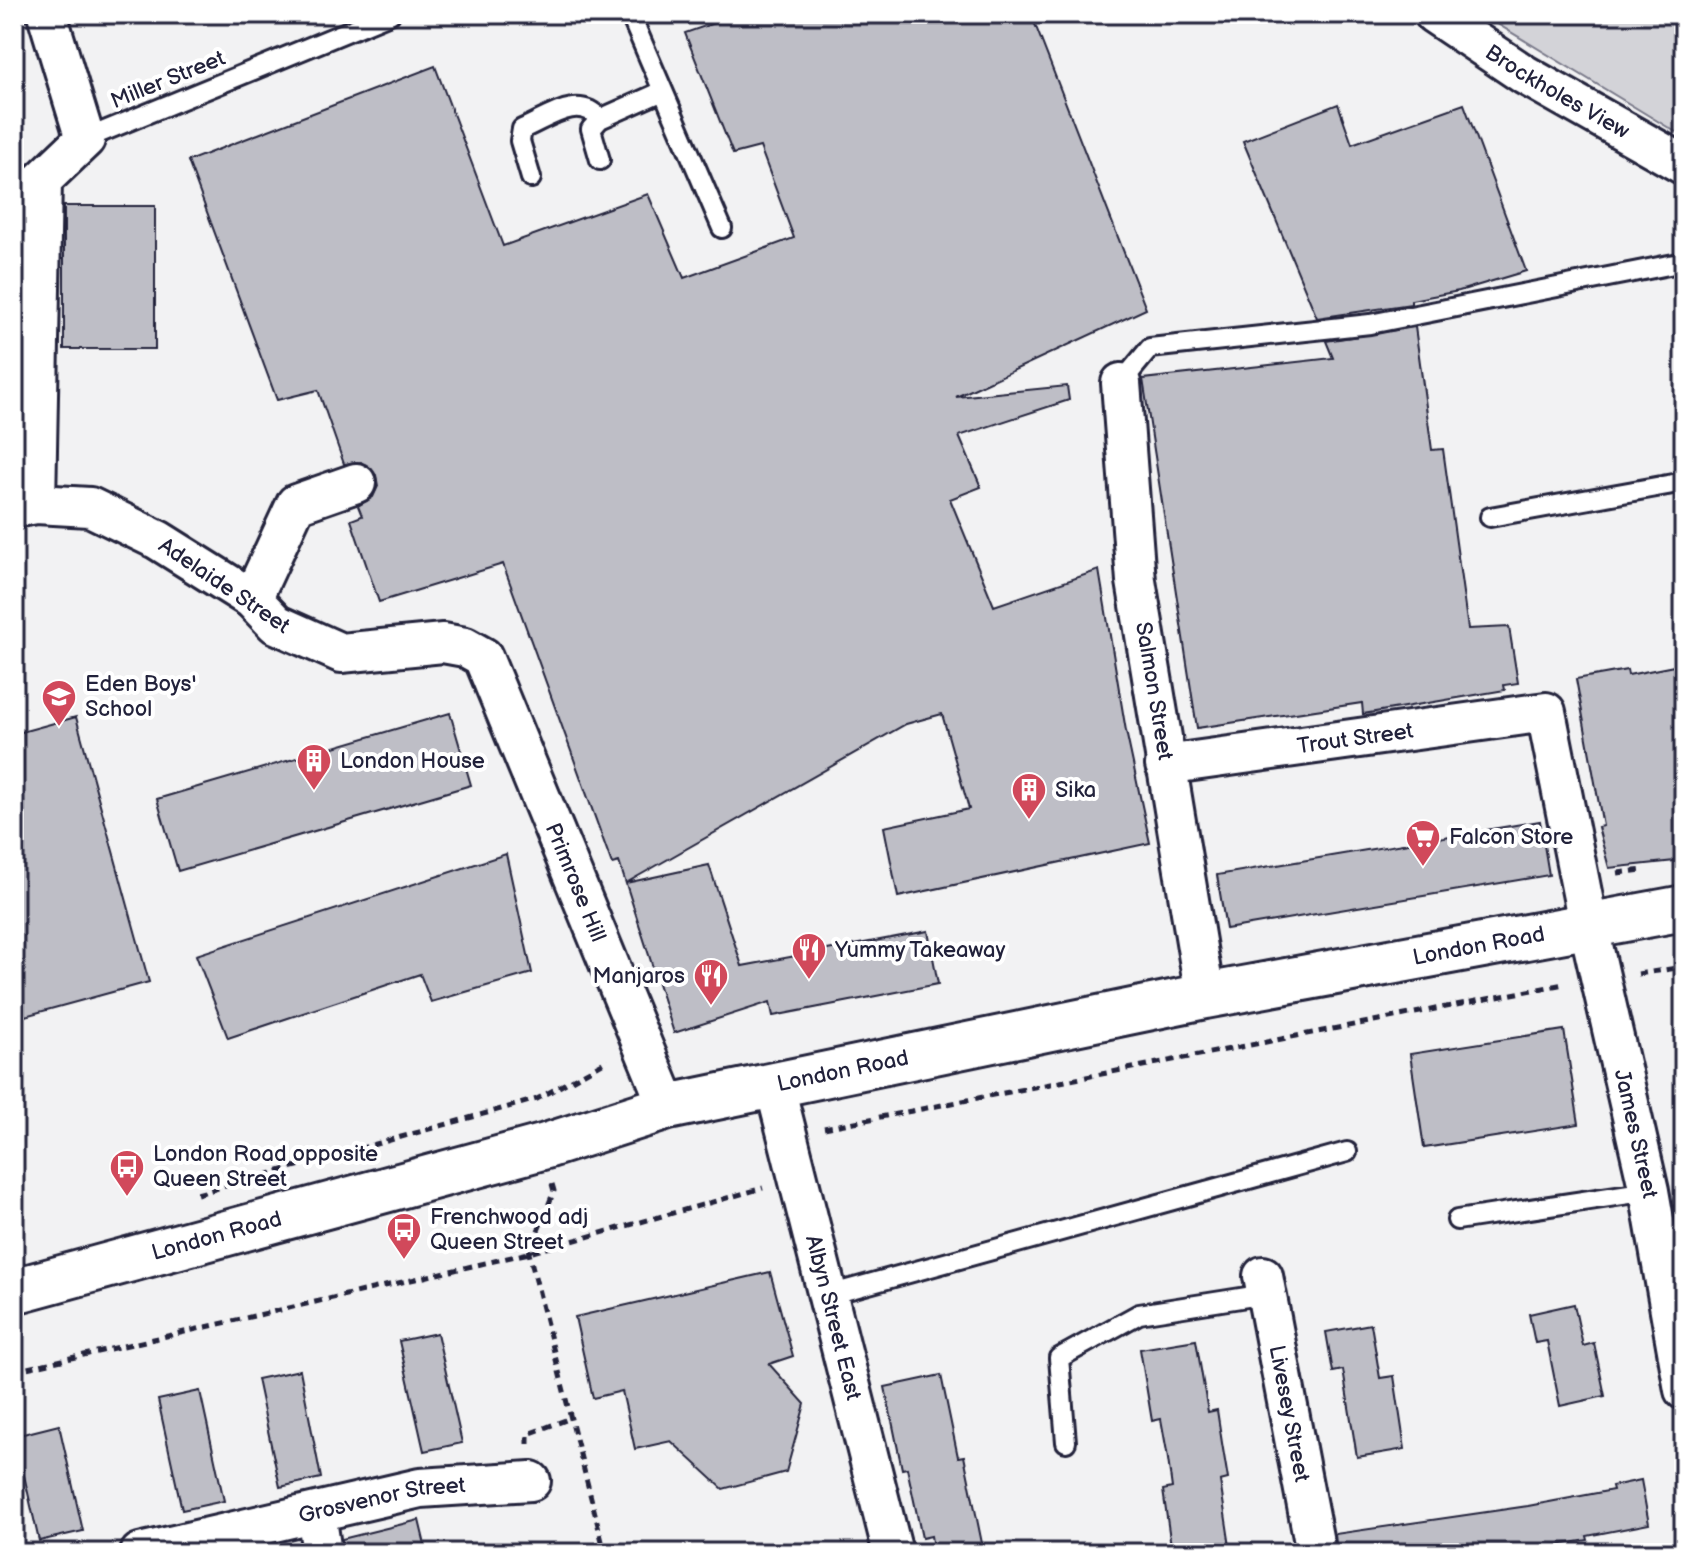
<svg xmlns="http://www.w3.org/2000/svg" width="1698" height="1567" font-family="'Balsamiq Sans',sans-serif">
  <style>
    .park { fill: #d3d3d8; stroke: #7a7a8a; stroke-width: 2 }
    .building { fill: #bebec6; stroke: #22223b; stroke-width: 2 }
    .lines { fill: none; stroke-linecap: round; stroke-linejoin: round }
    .lane-casing { stroke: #22223b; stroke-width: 24 }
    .street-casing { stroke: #22223b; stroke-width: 44 }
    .highway-casing { stroke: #22223b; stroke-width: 50 }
    .path { stroke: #22223b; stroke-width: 5; stroke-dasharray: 8 6; stroke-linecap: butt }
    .lane { stroke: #fff; stroke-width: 18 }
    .street { stroke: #fff; stroke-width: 38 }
    .highway { stroke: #fff; stroke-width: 44 }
    .labels { text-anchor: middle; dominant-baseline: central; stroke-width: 8; stroke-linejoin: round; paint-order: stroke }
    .street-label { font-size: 22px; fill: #22223b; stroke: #fff }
    .poi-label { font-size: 22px; fill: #22223b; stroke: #fff; text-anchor: start }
  </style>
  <rect width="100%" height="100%" fill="#f2f2f3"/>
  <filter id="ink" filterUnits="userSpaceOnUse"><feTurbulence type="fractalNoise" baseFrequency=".0125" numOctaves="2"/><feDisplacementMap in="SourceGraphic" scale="16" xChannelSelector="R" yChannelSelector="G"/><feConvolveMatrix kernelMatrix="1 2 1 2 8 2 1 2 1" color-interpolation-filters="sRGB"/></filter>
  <g filter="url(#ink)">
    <path class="park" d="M1481,14H1684V137Z"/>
    <path class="building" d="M740,14H1031L1146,309L956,397L1067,386L1069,400L959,436L981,487L950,499L994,606L1099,570L1126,731L1150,843L898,897L884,827L969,809L942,714L906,724L626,883L709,865L742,966L928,931L938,984L773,1016L770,1002L674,1033L619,862L612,864L503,564L379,602L351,520L362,516L358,506L373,497L378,486L376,475L361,462L344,464L318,390L277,400L188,161L435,66L503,246L648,194L684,278L794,238L760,147L733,154L685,33Z
      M1338,104L1352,144L1464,104L1526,271L1459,291L1411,300V304L1317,318L1243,141Z
      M64,206H155V349H64Z
      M1415,327L1432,450L1443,449L1468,629L1509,627L1518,683L1504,685L1505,690L1363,714L1362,703L1197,728L1143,379L1333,358L1326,341Z
      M1684,664V860L1609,868L1598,827L1603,826L1576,679L1627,670L1628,675Z
      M450,713L471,785L178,871L157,799Z
      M76,717L149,982L14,1019V734Z
      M1540,821L1549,875L1226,929L1217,875Z
      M506,854L532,973L431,1002L420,974L228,1038L196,955Z
      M1564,1030L1579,1124L1424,1148L1410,1054Z
      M770,1272L793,1356L769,1364L805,1404L786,1472L723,1489L671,1441L635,1449L622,1391L593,1398L575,1317Z
      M1574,1304L1583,1346L1594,1343L1605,1396L1560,1406L1547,1341L1535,1343L1529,1314Z
      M1371,1324L1380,1378L1394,1376L1405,1449L1357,1457L1343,1370L1333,1372L1326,1332Z
      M437,1333L462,1443L424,1451L399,1341Z
      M1196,1340L1208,1412L1217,1410L1222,1443L1228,1479L1220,1481L1231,1553H1172L1163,1490L1172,1488L1167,1452L1161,1419L1152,1421L1140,1349Z
      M300,1370L321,1478L280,1487L257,1379Z
      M941,1375L958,1457L964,1456L984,1553H934L931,1536L922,1538L907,1468L902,1469L885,1387Z
      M200,1391L224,1501L182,1510L158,1400Z
      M59,1425L83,1531L39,1541L15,1436Z
      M1641,1480L1649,1524L1587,1536L1588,1540L1509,1553H1337L1335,1534L1528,1506L1613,1490L1612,1486Z
      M419,1520L427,1553H343L342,1539Z"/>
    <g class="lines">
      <defs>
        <path id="lane" d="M630,14L722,228
          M85,139L390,14
          M600,160L591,129L600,119
          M531,178L520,141L522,129C547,119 578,93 600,119L663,91
          M1121,383L1150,348L1370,324L1684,262
          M1490,517L1684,482
          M1457,1220L1649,1191
          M829,1295L1347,1152
          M1066,1442L1059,1358L1139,1314L1266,1294"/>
        <g id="street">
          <path id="s1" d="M1434,14L1525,75L1684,165"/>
          <path id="s2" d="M1121,383L1136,581L1205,996"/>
          <path d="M36,504L42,180L85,139L47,14"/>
          <path id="s3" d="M14,508L36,504L90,507L158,540L252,599L276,624L341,653L443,643L465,647L483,657L668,1107"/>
          <path d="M252,599L296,504L356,483"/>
          <path id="s4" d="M1165,765L1546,712L1589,928L1649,1191L1684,1390"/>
          <path id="s5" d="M774,1083L893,1553"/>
          <path id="s6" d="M1263,1276L1316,1553"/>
          <path d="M316,1513L322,1553"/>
          <path id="s7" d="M140,1553L420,1488L531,1481"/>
        </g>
        <g id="highway">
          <path id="s8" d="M14,1291L546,1146L668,1107L1205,996L1684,908"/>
        </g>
      </defs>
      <use href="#lane" class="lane-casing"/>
      <use href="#street" class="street-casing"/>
      <use href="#highway" class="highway-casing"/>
      <path class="path" d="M1618,873L1643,870
        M1638,974L1684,967
        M824,1128L1564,984
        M552,1184L554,1191L529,1253L605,1553
        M197,1194L537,1099L608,1060
        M14,1371L529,1253L763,1188
        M528,1444V1434L571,1418"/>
      <use href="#lane" class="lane"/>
      <use href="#street" class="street"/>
      <use href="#highway" class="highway"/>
    </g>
  </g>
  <defs>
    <symbol id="school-pin" viewBox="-11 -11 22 30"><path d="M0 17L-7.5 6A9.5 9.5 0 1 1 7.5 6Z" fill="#d1495b" stroke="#fff"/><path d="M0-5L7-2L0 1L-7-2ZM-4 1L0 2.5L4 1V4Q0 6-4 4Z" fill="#fff"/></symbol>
    <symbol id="building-pin" viewBox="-11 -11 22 30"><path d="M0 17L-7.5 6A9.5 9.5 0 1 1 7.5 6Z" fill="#d1495b" stroke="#fff"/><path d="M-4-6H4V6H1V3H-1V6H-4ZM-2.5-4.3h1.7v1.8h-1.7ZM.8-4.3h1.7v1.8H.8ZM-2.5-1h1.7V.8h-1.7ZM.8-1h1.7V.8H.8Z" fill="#fff"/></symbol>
    <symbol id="supermarket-pin" viewBox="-11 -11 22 30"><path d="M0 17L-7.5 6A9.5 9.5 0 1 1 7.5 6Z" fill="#d1495b" stroke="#fff"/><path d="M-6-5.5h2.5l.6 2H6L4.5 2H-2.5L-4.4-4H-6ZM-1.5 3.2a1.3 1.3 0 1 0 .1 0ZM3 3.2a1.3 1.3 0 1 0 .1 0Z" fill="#fff"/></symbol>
    <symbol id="restaurant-pin" viewBox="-11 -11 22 30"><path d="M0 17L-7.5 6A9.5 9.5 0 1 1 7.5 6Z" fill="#d1495b" stroke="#fff"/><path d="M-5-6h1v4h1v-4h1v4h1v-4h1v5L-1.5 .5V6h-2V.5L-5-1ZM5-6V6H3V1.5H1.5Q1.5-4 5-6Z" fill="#fff"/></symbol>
    <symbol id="bus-pin" viewBox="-11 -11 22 30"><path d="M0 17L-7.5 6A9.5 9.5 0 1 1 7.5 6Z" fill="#d1495b" stroke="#fff"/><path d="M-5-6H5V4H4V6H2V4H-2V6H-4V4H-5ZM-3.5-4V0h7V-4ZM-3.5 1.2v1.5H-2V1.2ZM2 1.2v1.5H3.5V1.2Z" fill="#fff"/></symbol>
  </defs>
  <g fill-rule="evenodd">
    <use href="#school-pin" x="39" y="677" width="40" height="54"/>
    <use href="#building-pin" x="294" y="741" width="40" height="54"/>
    <use href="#building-pin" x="1009" y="770" width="40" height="54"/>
    <use href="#supermarket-pin" x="1403" y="817" width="40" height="54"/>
    <use href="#restaurant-pin" x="789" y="930" width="40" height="54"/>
    <use href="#restaurant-pin" x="691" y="956" width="40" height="54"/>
    <use href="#bus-pin" x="107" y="1147" width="40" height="54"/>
    <use href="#bus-pin" x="384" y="1210" width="40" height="54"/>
  </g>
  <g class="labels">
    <g class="street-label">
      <text transform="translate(168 80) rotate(-22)">Miller Street</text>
      <text stroke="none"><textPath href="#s1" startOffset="146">Brockholes View</textPath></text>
      <text transform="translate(224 586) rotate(34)">Adelaide Street</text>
      <text stroke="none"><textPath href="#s2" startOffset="310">Salmon Street</textPath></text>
      <text stroke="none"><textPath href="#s4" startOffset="192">Trout Street</textPath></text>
      <text stroke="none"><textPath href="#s3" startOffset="758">Primrose Hill</textPath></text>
      <text stroke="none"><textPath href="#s8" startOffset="1506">London Road</textPath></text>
      <text stroke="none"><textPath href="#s8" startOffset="858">London Road</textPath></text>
      <text stroke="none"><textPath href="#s4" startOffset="816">James Street</textPath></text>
      <text stroke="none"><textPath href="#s8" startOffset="210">London Road</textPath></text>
      <text stroke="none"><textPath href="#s5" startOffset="242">Albyn Street East</textPath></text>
      <text stroke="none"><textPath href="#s6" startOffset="140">Livesey Street</textPath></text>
      <text stroke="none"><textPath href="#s7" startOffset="248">Grosvenor Street</textPath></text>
    </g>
    <g class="poi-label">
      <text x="85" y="684">Eden Boys'<tspan x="85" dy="25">School</tspan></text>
      <text x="340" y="761">London House</text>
      <text x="1055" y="790">Sika</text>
      <text x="1449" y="837">Falcon Store</text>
      <text x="835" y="950">Yummy Takeaway</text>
      <text x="685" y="976" text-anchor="end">Manjaros</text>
      <text x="153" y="1154">London Road opposite<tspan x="153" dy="25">Queen Street</tspan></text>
      <text x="430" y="1217">Frenchwood adj<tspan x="430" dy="25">Queen Street</tspan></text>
    </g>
  </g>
  <rect width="1698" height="1567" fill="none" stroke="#fff" stroke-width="48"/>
  <rect x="24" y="24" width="1650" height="1519" fill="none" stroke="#22223b" stroke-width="3" filter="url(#ink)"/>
</svg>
